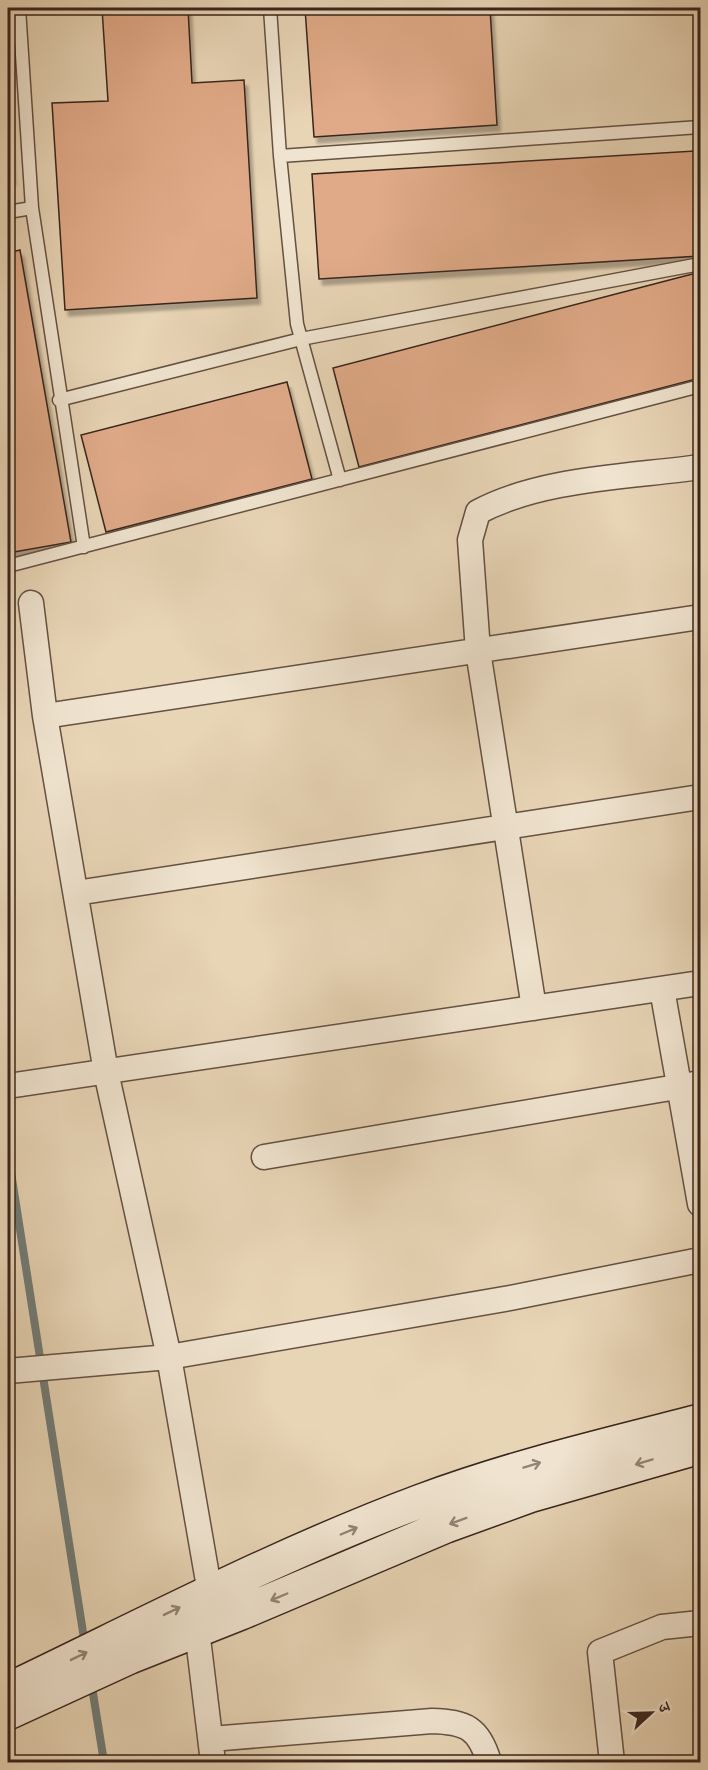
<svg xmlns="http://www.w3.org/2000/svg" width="708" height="1770" font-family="'EB Garamond','Noto Serif Devanagari',serif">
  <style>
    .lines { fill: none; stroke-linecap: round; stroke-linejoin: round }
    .stream { stroke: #727d79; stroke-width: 8 }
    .building { fill: #e0aa88; stroke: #38251d; stroke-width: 1.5; filter: url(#shadow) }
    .lane-casing { stroke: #645143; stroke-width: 15 }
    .street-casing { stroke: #645143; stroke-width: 27 }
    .secondary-casing { stroke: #38251d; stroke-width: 36 }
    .lane { stroke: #f0e4d0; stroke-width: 12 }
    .street { stroke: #f0e4d0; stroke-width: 24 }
    .secondary { stroke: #f0e4d0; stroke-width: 33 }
    .oneway { stroke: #948476 }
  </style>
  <defs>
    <filter id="shadow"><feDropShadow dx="3.5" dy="6" stdDeviation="1.5" flood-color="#0004"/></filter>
  </defs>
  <rect width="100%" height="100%" fill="#e8d5b6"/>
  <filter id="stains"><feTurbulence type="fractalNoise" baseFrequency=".00333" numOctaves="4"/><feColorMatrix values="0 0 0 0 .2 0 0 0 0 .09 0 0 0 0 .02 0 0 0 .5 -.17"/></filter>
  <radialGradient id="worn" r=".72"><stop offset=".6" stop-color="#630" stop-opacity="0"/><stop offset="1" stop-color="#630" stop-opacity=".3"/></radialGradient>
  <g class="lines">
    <path class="stream" d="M8,1153L85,1645
      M91,1681L104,1762"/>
  </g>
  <path class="building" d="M102,8H188L192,83L244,80L257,298L65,310L52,103L108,101Z
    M305,8H490L497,125L314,137Z
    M8,101L12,179H8Z
    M695,151L700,256L319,279L312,174Z
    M20,250L71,542L8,553V253Z
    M700,272V378L359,467L333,368Z
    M287,382L312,479L106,532L81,435Z"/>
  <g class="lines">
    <defs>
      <path id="lane" d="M19,8L32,208L84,547
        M270,8L280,156L297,324L340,480
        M280,156L700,127
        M8,212L32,208
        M59,400L301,339L700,264
        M8,566L700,386"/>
      <path id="street" d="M31,603L45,716L106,1072L169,1357L210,1593
        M45,716L700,617
        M76,893L700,797
        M662,989L700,1204
        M534,1008L478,651L470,540L478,512C542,478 629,477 700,467
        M8,1086L700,983
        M264,1157L700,1083
        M8,1371L169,1357L510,1298L700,1260
        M197,1630L213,1762
        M211,1739L432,1721C466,1722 479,1728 489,1762
        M612,1762L600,1652L662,1627L700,1623"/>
      <path id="secondary" d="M8,1690C144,1625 279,1554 421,1501C512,1467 606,1445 700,1421
        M8,1713L130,1657L241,1613L446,1526L529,1496L700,1447"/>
    </defs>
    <use href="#lane" class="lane-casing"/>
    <use href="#street" class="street-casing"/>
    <use href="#secondary" class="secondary-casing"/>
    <use href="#lane" class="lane"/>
    <use href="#street" class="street"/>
    <use href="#secondary" class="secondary"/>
  </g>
  <defs><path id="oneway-shaft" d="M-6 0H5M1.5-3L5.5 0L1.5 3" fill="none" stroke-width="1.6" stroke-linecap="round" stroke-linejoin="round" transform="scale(1.5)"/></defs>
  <g class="oneway">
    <use href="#oneway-shaft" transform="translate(644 1462) rotate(163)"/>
    <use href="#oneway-shaft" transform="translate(532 1465) rotate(-17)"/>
    <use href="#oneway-shaft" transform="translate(458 1521) rotate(160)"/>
    <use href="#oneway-shaft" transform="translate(349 1531) rotate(-23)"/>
    <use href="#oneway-shaft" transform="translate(279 1597) rotate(157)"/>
    <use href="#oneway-shaft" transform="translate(172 1611) rotate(-26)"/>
    <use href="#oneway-shaft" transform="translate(79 1656) rotate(-26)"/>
  </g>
  <rect width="708" height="1770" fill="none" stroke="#e8d5b6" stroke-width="30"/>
  <rect x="9" y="9" width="690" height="1752" fill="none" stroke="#38251d" stroke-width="3"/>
  <rect x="15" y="15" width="678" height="1740" fill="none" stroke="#38251d" stroke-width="1.5"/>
  <g transform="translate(651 1713) rotate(68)" stroke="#f0e4d0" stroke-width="4.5" paint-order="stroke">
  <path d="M0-4.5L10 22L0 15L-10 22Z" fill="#38251d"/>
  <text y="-9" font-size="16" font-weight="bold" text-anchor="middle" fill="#38251d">उ</text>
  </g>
  <rect width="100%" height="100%" filter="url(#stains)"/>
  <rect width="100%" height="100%" fill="url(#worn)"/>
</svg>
